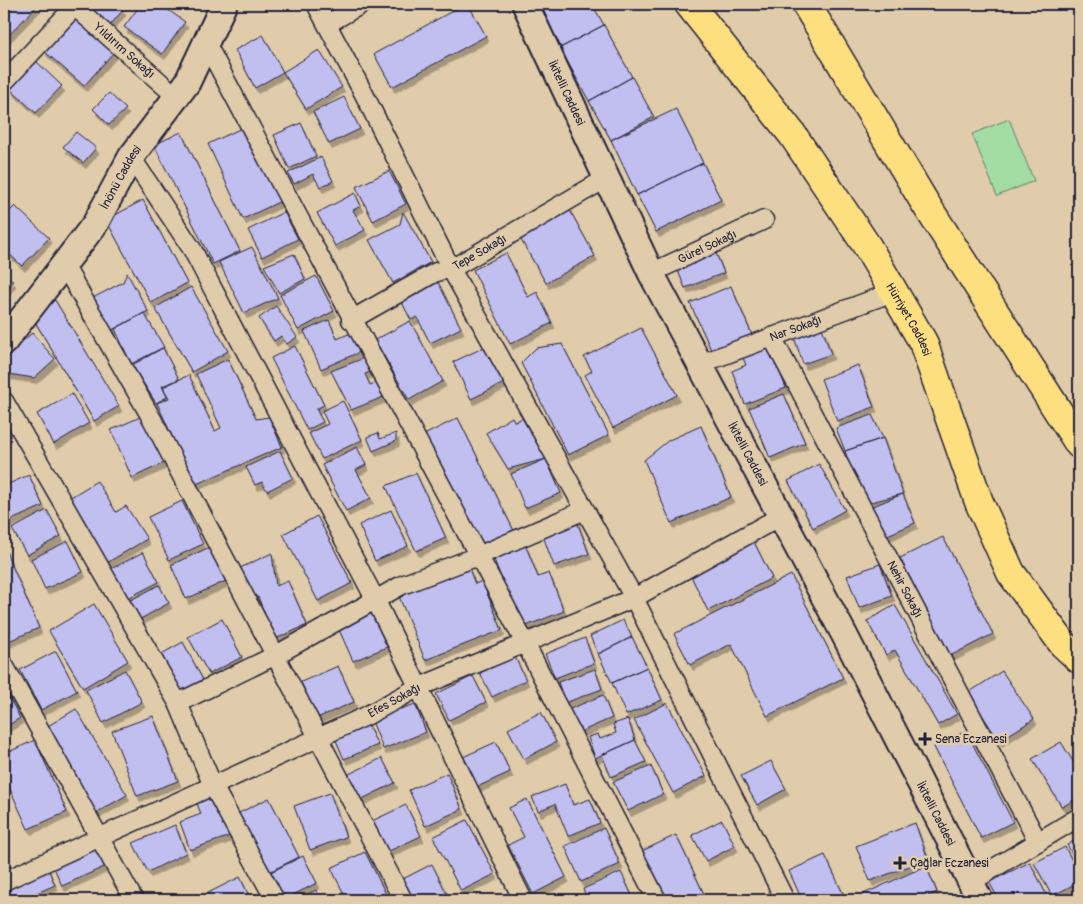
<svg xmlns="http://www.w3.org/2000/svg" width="1083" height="904" font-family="Pangolin,sans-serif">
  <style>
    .green { fill: #a3dda3; stroke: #62806f }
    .building { fill: #c1bef0; stroke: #22223b; filter: url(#shadow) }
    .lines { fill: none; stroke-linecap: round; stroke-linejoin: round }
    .street-casing { stroke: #22223b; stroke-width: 21 }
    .secondary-casing { stroke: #22223b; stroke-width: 29 }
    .primary-casing { stroke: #22223b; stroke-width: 31 }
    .street { stroke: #e0ccaa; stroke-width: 18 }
    .secondary { stroke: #e0ccaa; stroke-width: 25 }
    .primary { stroke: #fedf80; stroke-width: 28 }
    .poi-dot { fill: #22223b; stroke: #e0ccaa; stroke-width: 2 }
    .labels { text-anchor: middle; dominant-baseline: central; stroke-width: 5; stroke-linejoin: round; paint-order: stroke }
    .street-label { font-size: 12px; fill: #22223b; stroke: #e0ccaa }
    .poi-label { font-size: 12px; fill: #22223b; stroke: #e0ccaa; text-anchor: start }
  </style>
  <defs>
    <filter id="shadow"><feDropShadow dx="3" dy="5.5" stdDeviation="0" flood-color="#0004"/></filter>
  </defs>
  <rect width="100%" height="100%" fill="#e0ccaa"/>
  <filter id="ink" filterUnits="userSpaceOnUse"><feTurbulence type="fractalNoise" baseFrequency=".02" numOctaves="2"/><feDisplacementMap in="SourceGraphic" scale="10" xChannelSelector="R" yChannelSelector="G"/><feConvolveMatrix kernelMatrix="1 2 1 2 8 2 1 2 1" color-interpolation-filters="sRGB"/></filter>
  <g filter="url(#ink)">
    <path class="green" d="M1009,119L1034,181L997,196L972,134Z"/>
    <path class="building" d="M4,4H39L5,39Z
      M94,4H116L123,10L107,29L87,11Z
      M141,4H160L185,22L162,54L124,27Z
      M465,4H468L486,36L392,87L374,54Z
      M536,4H592L604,25L560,48Z
      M73,16L114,52L84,86L43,50Z
      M604,25L632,77L589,101L560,48Z
      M263,35L283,72L255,88L235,50Z
      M319,50L342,87L306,109L283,72Z
      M36,61L62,86L36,113L9,88Z
      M632,77L654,117L611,140L589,101Z
      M109,93L126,109L109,125L93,109Z
      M344,97L360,129L329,144L313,112Z
      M676,109L703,163L637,195L611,140Z
      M301,123L316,156L289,169L274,135Z
      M246,126L281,201L243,219L208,144Z
      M76,132L96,148L83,163L63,147Z
      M181,132L240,251L213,264L154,145Z
      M321,157L333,181L320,187L313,174L294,184L288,173Z
      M703,163L721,200L656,232L637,195Z
      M389,171L406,204L373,221L356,187Z
      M355,193L361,206L353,210L365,230L335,246L317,213Z
      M143,200L187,283L151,303L106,220Z
      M567,205L595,256L546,283L517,233Z
      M15,206L49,238L22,266L4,249V217Z
      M284,212L298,239L262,257L248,230Z
      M403,212L431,262L393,283L369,240L400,224Z
      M252,247L278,298L244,313L219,262Z
      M715,251L724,273L685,288L676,266Z
      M506,253L528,297L537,292L552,323L510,344L473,270Z
      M294,254L305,279L279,293L264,266Z
      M127,273L148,311L110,331L93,298L123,282Z
      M4,274L13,281L4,293Z
      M316,276L334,311L298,330L280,295Z
      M435,276L461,328L430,343L417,317L411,320L398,295Z
      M731,286L752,335L712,352L690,303Z
      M191,287L228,351L192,372L155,308Z
      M55,300L119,406L94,421L31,315Z
      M276,306L297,337L287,344L281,336L274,341L259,318Z
      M144,313L164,347L131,364L115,329Z
      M329,320L337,339L353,332L362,351L321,369L304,331Z
      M410,321L443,381L409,400L375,340Z
      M641,328L677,395L613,428L585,375L592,371L584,357Z
      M822,328L831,354L803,364L794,337Z
      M32,333L55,359L34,378L8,374L6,356Z
      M767,340L786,388L745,404L732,371L746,365L740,351Z
      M562,344L609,435L568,455L521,363L536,348Z
      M489,345L506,382L471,399L453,362Z
      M295,346L324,405L316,409L323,422L307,430L271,358Z
      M163,348L179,379L162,386L167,397L156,403L132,365Z
      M364,358L370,372L365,374L370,385L380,381L386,396L351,410L331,371Z
      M228,359L256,419L269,417L282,447L194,485L157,403L169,398L163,387L189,375L215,431L221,428L196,374Z
      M858,365L874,407L837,421L821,379Z
      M72,394L89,423L54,444L37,414Z
      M784,394L805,443L770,458L749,408Z
      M343,401L362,440L322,459L309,433L328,424L322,411Z
      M147,414L168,461L132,478L111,430Z
      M872,415L883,438L845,451L836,428Z
      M512,417L515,422L522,418L546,459L508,469L486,433Z
      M458,418L515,533L481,550L424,435Z
      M701,426L731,497L671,523L644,460L669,440Z
      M378,433L380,439L396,433V441L373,451L367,437Z
      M883,438L903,494L863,504L845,451Z
      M357,447L366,465L356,470L371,498L346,511L322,465Z
      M280,451L293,478L267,491L262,482L255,485L246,467Z
      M546,459L561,493L525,508L511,474Z
      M819,464L845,510L813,528L788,481Z
      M416,473L446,538L416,551L386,486Z
      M29,475L43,506L5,523L4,486Z
      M97,481L116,512L126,506L147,539L105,564L66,500Z
      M903,494L915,523L881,538L868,508Z
      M182,501L203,544L169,560L148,517Z
      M47,510L61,536L27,555L12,529Z
      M391,510L408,546L375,561L359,525Z
      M317,516L352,583L318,601L283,534Z
      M575,516L589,554L554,566L540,528Z
      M943,537L993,634L950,656L900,558Z
      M752,538L772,578L708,611L688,570Z
      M68,541L83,572L45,589L31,559Z
      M525,544L538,577L549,573L564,611L521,628L493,557Z
      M4,547L39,628L4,643Z
      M210,547L226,581L186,599L171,565Z
      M143,552L159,582L120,602L105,572Z
      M272,553L276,586L288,581L307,625L275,639L258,597L252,598L238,569Z
      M880,564L892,596L859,608L847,576Z
      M468,566L475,584L482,581L502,630L425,660L398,594Z
      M791,575L843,678L767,716L731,644L690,665L674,634Z
      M159,585L169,603L137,621L127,602Z
      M94,604L128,661L83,688L49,631Z
      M895,605L957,714L938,725L895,650L886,655L867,621Z
      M370,608L387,647L353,661L336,623Z
      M222,619L242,657L209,674L188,637Z
      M623,620L632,637L598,654L590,636Z
      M632,637L647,667L612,683L598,654Z
      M585,638L594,663L555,678L545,654Z
      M183,642L203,680L176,694L156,657Z
      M56,651L77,691L41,710L20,670Z
      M515,657L526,680L492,697L480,673Z
      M338,666L354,702L317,718L301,682Z
      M647,667L662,700L626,715L612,683Z
      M595,669L602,689L565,703L558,682Z
      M125,670L142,702L103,723L86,690Z
      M1002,671L1034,719L999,741L968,693Z
      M473,676L486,702L449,720L436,694Z
      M4,688L20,718L4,728Z
      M603,695L612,718L580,732L570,709Z
      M667,703L706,776L673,793L634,720Z
      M415,704L426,732L383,749L370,716L394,707L401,709Z
      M76,709L127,795L94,814L43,729Z
      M541,712L556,742L524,759L508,729Z
      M153,716L178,781L137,796L112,731Z
      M366,716L369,728L378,745L344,759L332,731Z
      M628,719L635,740L595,758L588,737L598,734L600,739L616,733L613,724Z
      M966,731L1013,822L981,838L934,747Z
      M35,740L67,812L28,829L4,776V754Z
      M635,740L646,762L611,777L602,755Z
      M496,742L510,772L477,787L463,757Z
      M1061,742L1079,771V797L1062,807L1032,759Z
      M382,758L395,783L360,800L347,775Z
      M771,761L786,789L757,805L741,776Z
      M651,766L663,794L628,811L613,782Z
      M447,773L462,809L425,826L409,790Z
      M565,784L573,805L590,799L600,823L568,836L555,804L538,811L532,797Z
      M330,793L346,837L310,850L294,806Z
      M215,794L230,836L190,850L180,822L201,814L196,801Z
      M269,798L299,857L267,873L237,814Z
      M527,799L566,877L533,894L508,845L524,837L509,808Z
      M406,805L421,836L387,852L372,821Z
      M467,820L495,874L461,891L433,837Z
      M722,820L735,846L706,861L692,835Z
      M915,823L928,859L870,881L856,846Z
      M175,825L186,853L148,872L133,843Z
      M604,828L620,864L581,882L565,846Z
      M676,835L704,894L692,900H666L642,851Z
      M1079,838V866L1067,845Z
      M96,843L106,866L62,886L52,863Z
      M1065,847L1079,874V882L1052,896L1034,863Z
      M365,852L389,900H347L331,868Z
      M825,855L846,900H802L789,871Z
      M303,856L317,883L283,900L269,873Z
      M1030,862L1049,900H999L989,882Z
      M46,864L55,885L21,900H10L4,885Z
      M432,864L450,900H414L403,879Z
      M926,866L937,892L919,900H850Z
      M621,872L634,900H588L583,889Z
      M240,877L251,900H207L204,895Z
      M316,890L321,900H296Z"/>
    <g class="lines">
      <defs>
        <g id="street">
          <path id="s1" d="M72,4L178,98"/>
          <path d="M316,4L364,94L451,269L634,598L785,900"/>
          <path d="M327,24L362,4"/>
          <path d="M206,43L525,643L657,900"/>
          <path d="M4,82L77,4"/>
          <path d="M131,157L192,249L376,601L523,900"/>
          <path d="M64,265L152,419L403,900"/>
          <path id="s2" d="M651,273L764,220"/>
          <path id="s3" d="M351,320L436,272L451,269L607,178"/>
          <path id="s4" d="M772,337L1038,842"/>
          <path id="s5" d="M700,364L893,292"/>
          <path d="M4,401L178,703L213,786L275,900"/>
          <path d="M4,665L134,900"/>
          <path d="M178,703L276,655L402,585L478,556L585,510"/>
          <path id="s6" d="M4,881L366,716L417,688L634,598L781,516"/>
          <path d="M971,882L1079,817"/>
        </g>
        <g id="secondary">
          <path id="s7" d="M525,4L651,273L845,636L980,900"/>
          <path id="s8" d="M4,342L95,224L131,157L187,83L224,4"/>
        </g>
        <g id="primary">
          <path id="s9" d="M689,4L792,134L867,246L923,342L979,502L1011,573L1063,644L1079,659"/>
          <path d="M806,4L925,203L1079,444"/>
        </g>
      </defs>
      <use href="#street" class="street-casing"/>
      <use href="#secondary" class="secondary-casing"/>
      <use href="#primary" class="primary-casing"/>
      <use href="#street" class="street"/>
      <use href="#secondary" class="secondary"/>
      <use href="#primary" class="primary"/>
    </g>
  </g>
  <g class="poi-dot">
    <path d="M922.5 731.5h5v5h5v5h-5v5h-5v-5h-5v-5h5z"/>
    <path d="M897.5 855.5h5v5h5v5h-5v5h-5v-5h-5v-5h5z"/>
  </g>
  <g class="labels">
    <g class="street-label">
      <text stroke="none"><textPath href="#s1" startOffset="70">Yıldırım Sokağı</textPath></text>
      <text stroke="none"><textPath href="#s7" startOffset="98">İkitelli Caddesi</textPath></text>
      <text stroke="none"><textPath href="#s8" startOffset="202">İnönü Caddesi</textPath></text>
      <text stroke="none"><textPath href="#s2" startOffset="62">Gürel Sokağı</textPath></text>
      <text stroke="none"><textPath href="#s3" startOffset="146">Tepe Sokağı</textPath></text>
      <text stroke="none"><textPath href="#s9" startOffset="385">Hürriyet Caddesi</textPath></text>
      <text stroke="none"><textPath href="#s5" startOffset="102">Nar Sokağı</textPath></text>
      <text stroke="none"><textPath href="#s7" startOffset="502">İkitelli Caddesi</textPath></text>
      <text stroke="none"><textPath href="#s4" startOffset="285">Nehir Sokağı</textPath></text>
      <text stroke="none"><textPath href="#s6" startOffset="430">Efes Sokağı</textPath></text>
      <text stroke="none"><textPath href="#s7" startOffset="908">İkitelli Caddesi</textPath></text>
    </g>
    <g class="poi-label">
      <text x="935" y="739">Sena Eczanesi</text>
      <text x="910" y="863">Çağlar Eczanesi</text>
    </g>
  </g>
  <rect width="1083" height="904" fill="none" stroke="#e0ccaa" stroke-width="20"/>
  <rect x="10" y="10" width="1063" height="884" fill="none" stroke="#22223b" stroke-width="2" filter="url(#ink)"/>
</svg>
